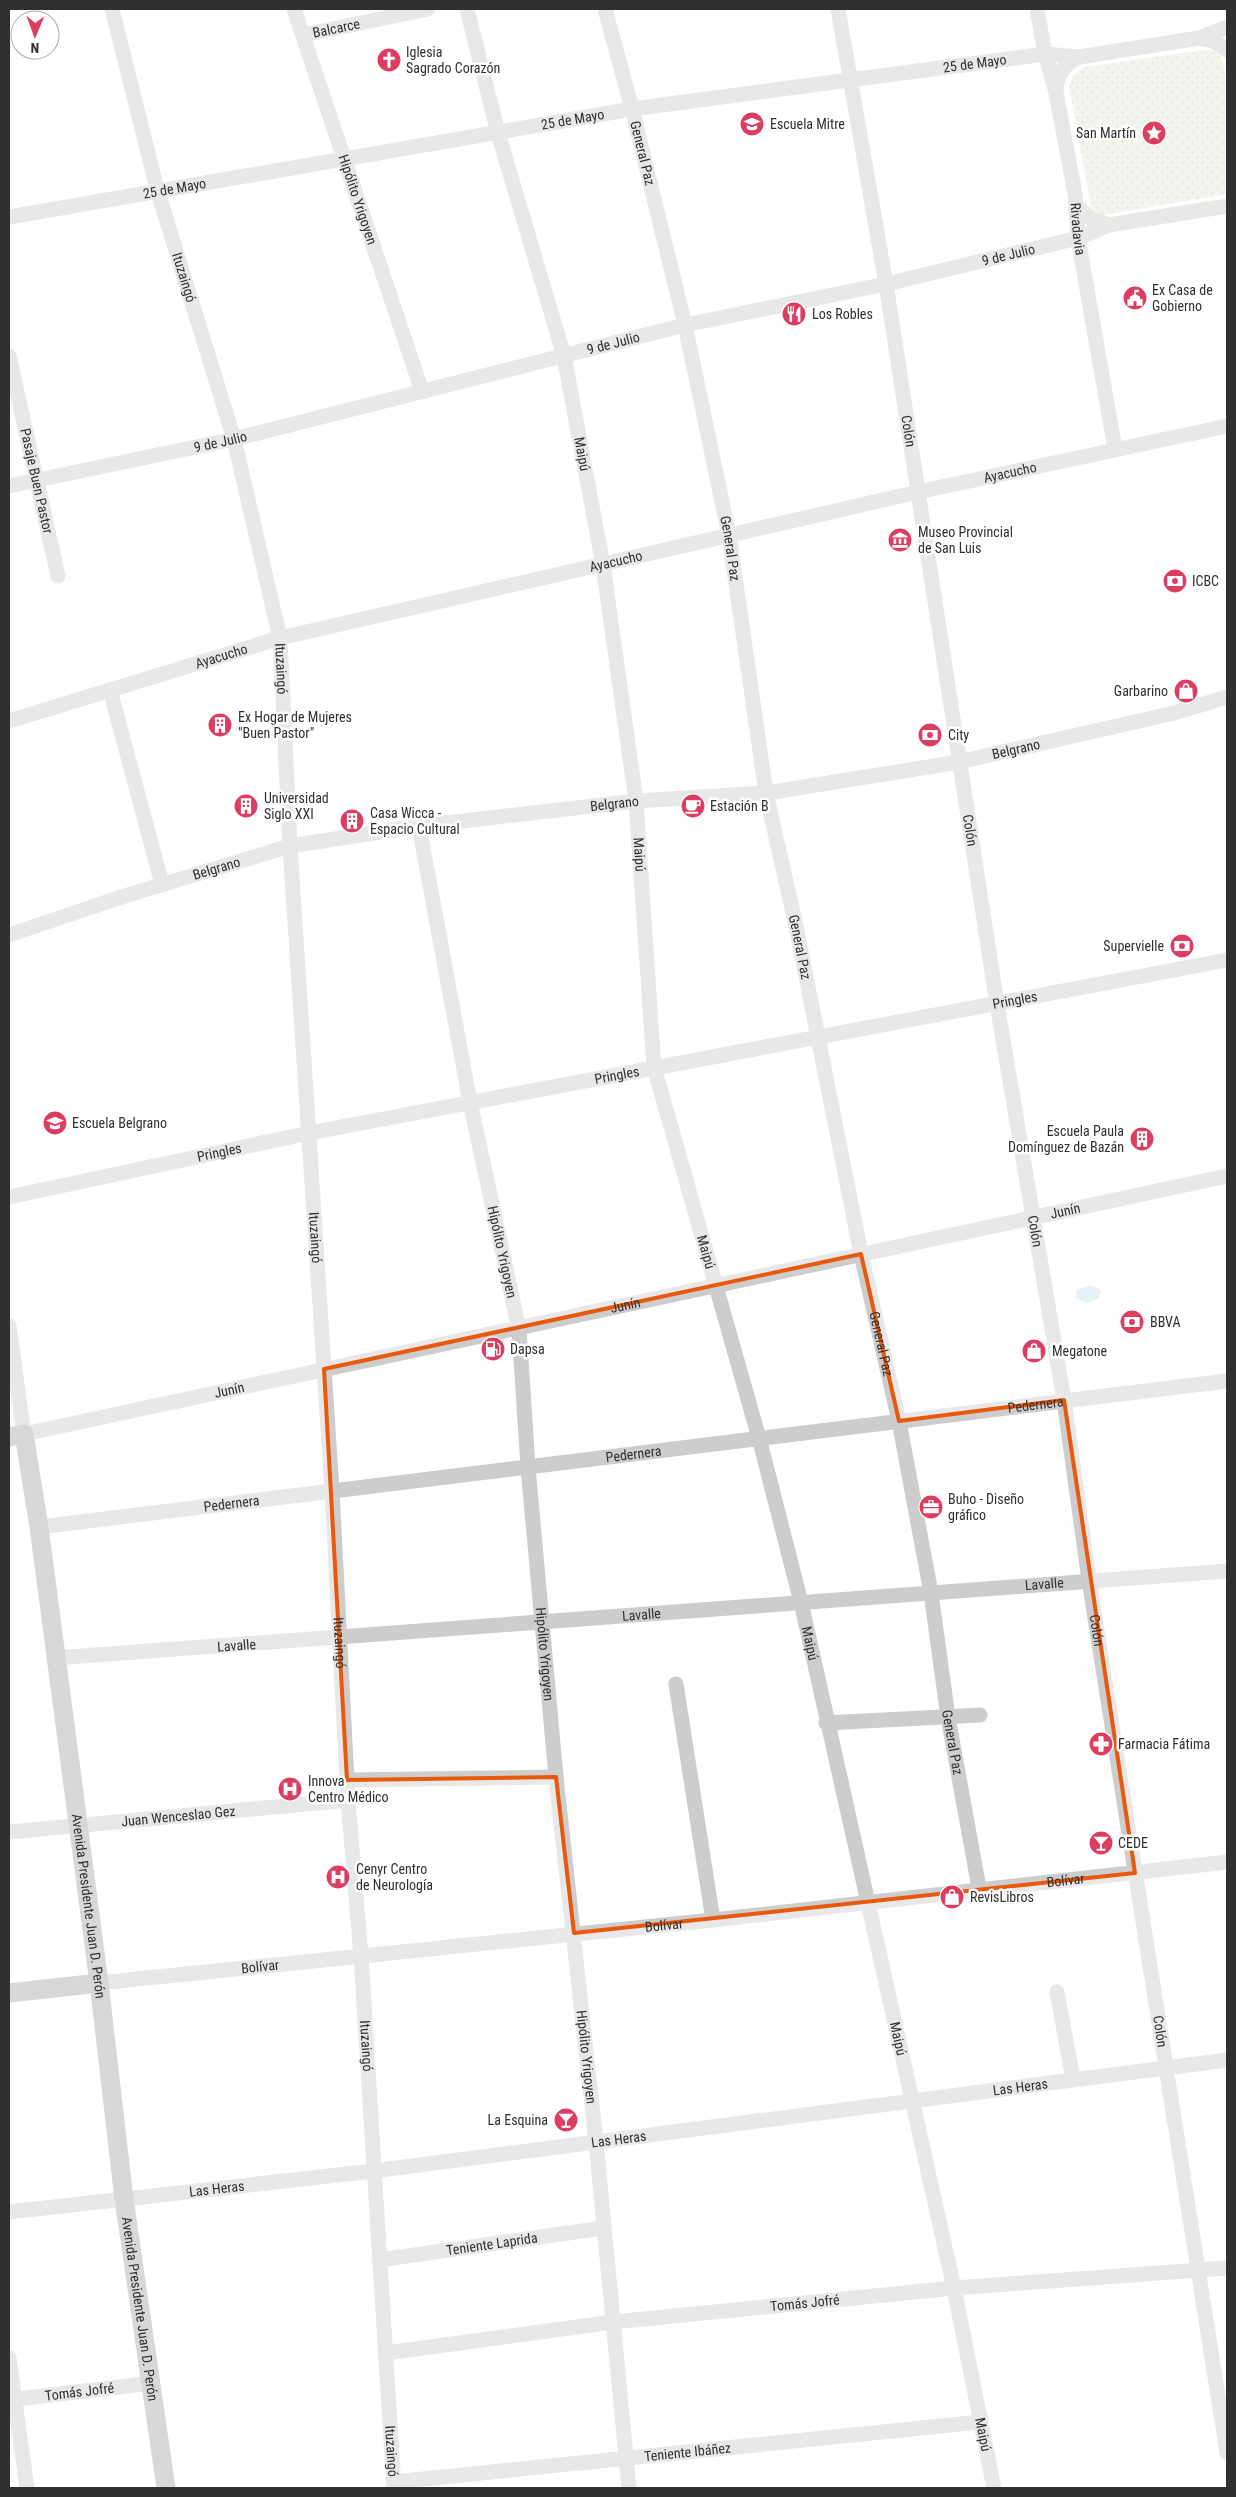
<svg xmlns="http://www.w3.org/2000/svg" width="1236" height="2497" font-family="'Roboto Condensed',sans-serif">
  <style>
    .grass { fill: url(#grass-dots) }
    .water { fill: #cde3eb }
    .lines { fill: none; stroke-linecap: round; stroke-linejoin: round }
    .minor { stroke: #cdcdcd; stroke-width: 15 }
    .major { stroke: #a8a8a8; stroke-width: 19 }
    .marked { fill: none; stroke: #e8590c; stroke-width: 4; stroke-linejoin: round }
    .labels { text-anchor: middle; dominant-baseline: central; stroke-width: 5; stroke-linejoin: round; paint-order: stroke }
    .street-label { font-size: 14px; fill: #303030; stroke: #fff }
    .poi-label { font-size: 14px; fill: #303030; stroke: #fff; text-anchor: start }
  </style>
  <defs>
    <pattern id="grass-dots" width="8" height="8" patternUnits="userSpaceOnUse" patternTransform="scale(1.25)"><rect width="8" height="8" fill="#e5e9dc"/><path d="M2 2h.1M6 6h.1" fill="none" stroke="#c5c8bd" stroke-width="1.8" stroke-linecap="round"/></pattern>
  </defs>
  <rect width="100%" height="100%" fill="#fff"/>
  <path class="grass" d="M1205,50H1211L1221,55L1227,81V194L1103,215L1096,214L1091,207L1069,87L1073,75L1084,67Z"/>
  <path class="water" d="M1090,1285L1101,1290L1099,1298L1087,1303L1075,1298L1077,1290Z"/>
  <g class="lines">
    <g class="minor">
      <path id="s1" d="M112,9L157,189L234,439L280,638L290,846L332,1490L348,1800L361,1956L394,2488"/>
      <path id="s2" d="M294,9L422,391"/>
      <path id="s3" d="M467,9L498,133L564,356L603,565L636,801L654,1067L759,1438L801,1602L954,2288L994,2488"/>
      <path id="s4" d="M605,9L632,109L685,325L729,535L766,793L796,926L861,1254L899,1421L931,1593L948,1717L979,1888"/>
      <path id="s5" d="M838,9L886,284L997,1004L1064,1400L1089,1580L1227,2453"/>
      <path id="s6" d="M1037,9L1045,54L1056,93L1075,194L1078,238L1115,449"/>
      <path id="s7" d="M303,35L428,9"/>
      <path d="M1199,38L1214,41L1227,50"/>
      <path d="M1056,91C1057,75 1064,63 1079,57"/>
      <path d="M1077,205L1090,218L1109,225"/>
      <path id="s8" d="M9,217L632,109L1045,54L1079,57L1199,38L1227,27"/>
      <path id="s9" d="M9,356L58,576"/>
      <path id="s10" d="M9,486L234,439L685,325L886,284L1078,238L1109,225L1227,206"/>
      <path d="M110,690L162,884"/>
      <path id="s11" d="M9,721L280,638L918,492L1227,426"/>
      <path id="s12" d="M419,826L470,1102L519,1329L528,1467L556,1777L596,2142L629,2488"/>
      <path id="s13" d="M9,935L118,898L290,846L419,826L636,801L766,793L959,762L1174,713L1227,697"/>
      <path id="s14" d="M9,1197L309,1133L1227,960"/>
      <path id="s15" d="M9,1326L24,1434L1227,1176"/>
      <path id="s16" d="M39,1527L1227,1381"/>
      <path id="s17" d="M55,1658C446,1632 836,1597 1227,1571"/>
      <path d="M676,1684L713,1920"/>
      <path d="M826,1723L980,1715"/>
      <path d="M347,1780L556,1777"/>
      <path id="s18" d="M9,1832L348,1800"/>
      <path id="s19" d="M99,1983L713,1920L1227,1862"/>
      <path d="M1057,1992L1073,2079"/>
      <path id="s20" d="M9,2212L373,2171L1227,2060"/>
      <path id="s21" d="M379,2260L603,2228"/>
      <path id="s22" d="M386,2353L613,2322L954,2288L1227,2268"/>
      <path d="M9,2358L27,2488"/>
      <path id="s23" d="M9,2400L152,2383"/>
      <path id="s24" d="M394,2482L980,2422"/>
    </g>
    <g class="major">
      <path id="s25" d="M9,1437L24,1434L39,1527L99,1983L124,2199L166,2488"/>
      <path d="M9,1993L99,1983"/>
    </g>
  </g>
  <path d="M0 0H1236V2497H0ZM861,1254L899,1421L1064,1400L1135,1873L574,1933L556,1777L347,1780L324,1369Z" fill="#fff" fill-opacity=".55" fill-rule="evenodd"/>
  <path class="marked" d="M861,1254L899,1421L1064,1400L1135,1873L574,1933L556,1777L347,1780L324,1369Z"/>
  <defs>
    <symbol id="church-disc" viewBox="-11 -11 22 22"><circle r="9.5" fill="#dc3d60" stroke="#fff"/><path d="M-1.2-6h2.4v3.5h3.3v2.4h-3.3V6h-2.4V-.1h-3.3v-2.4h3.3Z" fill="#fff"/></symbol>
    <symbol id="school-disc" viewBox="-11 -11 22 22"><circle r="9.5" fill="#dc3d60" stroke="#fff"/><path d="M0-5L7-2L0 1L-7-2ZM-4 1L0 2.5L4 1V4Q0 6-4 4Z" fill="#fff"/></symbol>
    <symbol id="sight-disc" viewBox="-11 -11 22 22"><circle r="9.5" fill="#dc3d60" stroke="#fff"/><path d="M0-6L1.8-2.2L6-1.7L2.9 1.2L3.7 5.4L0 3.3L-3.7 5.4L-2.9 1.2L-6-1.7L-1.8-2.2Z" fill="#fff"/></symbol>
    <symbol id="civic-disc" viewBox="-11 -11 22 22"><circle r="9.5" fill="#dc3d60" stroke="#fff"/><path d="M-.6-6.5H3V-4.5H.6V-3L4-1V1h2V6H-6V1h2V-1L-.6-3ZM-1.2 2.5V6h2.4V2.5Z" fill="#fff"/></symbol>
    <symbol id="restaurant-disc" viewBox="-11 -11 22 22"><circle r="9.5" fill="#dc3d60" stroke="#fff"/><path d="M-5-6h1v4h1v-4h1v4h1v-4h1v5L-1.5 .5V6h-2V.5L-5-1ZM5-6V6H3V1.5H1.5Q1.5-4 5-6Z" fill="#fff"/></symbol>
    <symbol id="museum-disc" viewBox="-11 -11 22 22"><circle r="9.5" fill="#dc3d60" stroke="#fff"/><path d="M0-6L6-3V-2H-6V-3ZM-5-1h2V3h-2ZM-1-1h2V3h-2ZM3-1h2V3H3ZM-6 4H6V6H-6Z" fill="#fff"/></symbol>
    <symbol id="bank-disc" viewBox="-11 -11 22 22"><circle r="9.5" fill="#dc3d60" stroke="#fff"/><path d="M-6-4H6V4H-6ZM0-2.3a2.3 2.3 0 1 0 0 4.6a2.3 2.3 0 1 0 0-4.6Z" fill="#fff"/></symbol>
    <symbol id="shop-disc" viewBox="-11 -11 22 22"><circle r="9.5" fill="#dc3d60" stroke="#fff"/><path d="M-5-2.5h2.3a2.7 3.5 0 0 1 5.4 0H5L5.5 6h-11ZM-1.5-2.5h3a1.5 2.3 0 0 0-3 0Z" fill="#fff"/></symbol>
    <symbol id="building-disc" viewBox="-11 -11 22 22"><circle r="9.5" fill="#dc3d60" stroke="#fff"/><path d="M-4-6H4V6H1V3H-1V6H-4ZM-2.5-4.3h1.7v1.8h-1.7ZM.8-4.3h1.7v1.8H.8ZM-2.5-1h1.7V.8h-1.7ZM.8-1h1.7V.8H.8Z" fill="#fff"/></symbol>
    <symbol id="cafe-disc" viewBox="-11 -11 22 22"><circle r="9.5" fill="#dc3d60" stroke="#fff"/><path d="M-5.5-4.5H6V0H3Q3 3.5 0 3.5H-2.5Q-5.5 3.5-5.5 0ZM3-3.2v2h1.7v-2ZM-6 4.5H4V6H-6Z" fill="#fff"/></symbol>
    <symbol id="fuel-disc" viewBox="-11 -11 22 22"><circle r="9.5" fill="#dc3d60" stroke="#fff"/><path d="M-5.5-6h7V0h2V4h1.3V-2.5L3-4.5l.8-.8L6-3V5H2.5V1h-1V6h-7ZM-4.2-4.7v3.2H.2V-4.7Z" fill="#fff"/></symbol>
    <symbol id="office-disc" viewBox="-11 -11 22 22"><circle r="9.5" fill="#dc3d60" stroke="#fff"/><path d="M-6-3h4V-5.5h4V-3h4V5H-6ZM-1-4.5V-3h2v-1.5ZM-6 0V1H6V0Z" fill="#fff"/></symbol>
    <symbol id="pharmacy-disc" viewBox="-11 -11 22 22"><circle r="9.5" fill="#dc3d60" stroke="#fff"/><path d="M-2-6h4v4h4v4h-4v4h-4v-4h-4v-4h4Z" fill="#fff"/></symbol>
    <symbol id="hospital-disc" viewBox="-11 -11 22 22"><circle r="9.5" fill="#dc3d60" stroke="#fff"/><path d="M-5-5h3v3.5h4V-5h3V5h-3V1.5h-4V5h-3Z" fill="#fff"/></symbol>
    <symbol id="bar-disc" viewBox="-11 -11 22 22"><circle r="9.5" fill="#dc3d60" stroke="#fff"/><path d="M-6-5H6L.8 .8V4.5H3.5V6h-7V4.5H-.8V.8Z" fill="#fff"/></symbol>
  </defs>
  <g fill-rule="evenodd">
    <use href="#church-disc" x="375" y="46" width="28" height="28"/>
    <use href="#school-disc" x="738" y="110" width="28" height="28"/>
    <use href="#sight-disc" x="1140" y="119" width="28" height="28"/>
    <use href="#civic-disc" x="1121" y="284" width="28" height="28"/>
    <use href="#restaurant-disc" x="780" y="300" width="28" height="28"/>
    <use href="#museum-disc" x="886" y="526" width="28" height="28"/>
    <use href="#bank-disc" x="1161" y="567" width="28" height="28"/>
    <use href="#shop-disc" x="1172" y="677" width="28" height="28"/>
    <use href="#building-disc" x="206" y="711" width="28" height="28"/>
    <use href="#bank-disc" x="916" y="721" width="28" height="28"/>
    <use href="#building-disc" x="232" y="792" width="28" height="28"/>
    <use href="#cafe-disc" x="679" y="792" width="28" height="28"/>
    <use href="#building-disc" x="338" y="807" width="28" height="28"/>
    <use href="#bank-disc" x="1168" y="932" width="28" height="28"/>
    <use href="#school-disc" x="41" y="1109" width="28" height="28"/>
    <use href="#building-disc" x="1128" y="1125" width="28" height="28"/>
    <use href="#bank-disc" x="1118" y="1308" width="28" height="28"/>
    <use href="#fuel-disc" x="479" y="1335" width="28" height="28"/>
    <use href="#shop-disc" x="1020" y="1337" width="28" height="28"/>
    <use href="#office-disc" x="917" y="1493" width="28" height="28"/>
    <use href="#pharmacy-disc" x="1087" y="1730" width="28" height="28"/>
    <use href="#hospital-disc" x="276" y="1775" width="28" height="28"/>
    <use href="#bar-disc" x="1087" y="1829" width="28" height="28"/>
    <use href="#hospital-disc" x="324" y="1863" width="28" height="28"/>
    <use href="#shop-disc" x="938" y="1883" width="28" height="28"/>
    <use href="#bar-disc" x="552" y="2106" width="28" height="28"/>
  </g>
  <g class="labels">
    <g class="street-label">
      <text stroke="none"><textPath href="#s7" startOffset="34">Balcarce</textPath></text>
      <text stroke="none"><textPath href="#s8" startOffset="978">25 de Mayo</textPath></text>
      <text stroke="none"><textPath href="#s8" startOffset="572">25 de Mayo</textPath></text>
      <text stroke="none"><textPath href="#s4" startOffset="149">General Paz</textPath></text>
      <text stroke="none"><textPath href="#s8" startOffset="168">25 de Mayo</textPath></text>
      <text stroke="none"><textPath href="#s2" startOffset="201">Hipólito Yrigoyen</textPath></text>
      <text stroke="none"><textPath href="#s6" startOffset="224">Rivadavia</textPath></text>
      <text stroke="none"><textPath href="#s10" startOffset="1026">9 de Julio</textPath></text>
      <text stroke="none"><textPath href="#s1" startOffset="278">Ituzaingó</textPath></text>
      <text stroke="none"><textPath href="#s10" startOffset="621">9 de Julio</textPath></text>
      <text stroke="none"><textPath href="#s5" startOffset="428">Colón</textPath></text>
      <text stroke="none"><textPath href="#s10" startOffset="216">9 de Julio</textPath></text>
      <text stroke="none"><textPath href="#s3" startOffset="460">Maipú</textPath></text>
      <text stroke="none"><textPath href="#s11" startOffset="1032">Ayacucho</textPath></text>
      <text stroke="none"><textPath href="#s9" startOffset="128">Pasaje Buen Pastor</textPath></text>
      <text stroke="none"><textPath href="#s4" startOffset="554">General Paz</textPath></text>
      <text stroke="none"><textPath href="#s11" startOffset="628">Ayacucho</textPath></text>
      <text stroke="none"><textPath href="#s11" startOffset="222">Ayacucho</textPath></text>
      <text stroke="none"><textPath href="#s1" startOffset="682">Ituzaingó</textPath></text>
      <text stroke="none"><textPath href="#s13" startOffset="1028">Belgrano</textPath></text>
      <text stroke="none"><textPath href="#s13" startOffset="622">Belgrano</textPath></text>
      <text stroke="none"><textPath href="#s5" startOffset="832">Colón</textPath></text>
      <text stroke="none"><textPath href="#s3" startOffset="865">Maipú</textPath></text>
      <text stroke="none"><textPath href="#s13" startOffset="218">Belgrano</textPath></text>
      <text stroke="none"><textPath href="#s4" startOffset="959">General Paz</textPath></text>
      <text stroke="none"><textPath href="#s14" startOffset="1025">Pringles</textPath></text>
      <text stroke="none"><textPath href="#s14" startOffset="620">Pringles</textPath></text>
      <text stroke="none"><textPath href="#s14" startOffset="215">Pringles</textPath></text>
      <text stroke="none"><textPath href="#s15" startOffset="1174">Junín</textPath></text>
      <text stroke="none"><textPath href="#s5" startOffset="1238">Colón</textPath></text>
      <text stroke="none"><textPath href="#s1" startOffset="1252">Ituzaingó</textPath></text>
      <text stroke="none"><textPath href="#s12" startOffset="434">Hipólito Yrigoyen</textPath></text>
      <text stroke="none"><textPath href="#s3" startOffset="1270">Maipú</textPath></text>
      <text stroke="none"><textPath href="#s15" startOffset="724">Junín</textPath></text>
      <text stroke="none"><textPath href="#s4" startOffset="1364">General Paz</textPath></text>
      <text stroke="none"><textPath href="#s15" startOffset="319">Junín</textPath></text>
      <text stroke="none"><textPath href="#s16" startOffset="1004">Pedernera</textPath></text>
      <text stroke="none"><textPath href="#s16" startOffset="599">Pedernera</textPath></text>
      <text stroke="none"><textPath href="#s16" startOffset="194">Pedernera</textPath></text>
      <text stroke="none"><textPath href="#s17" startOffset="992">Lavalle</textPath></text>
      <text stroke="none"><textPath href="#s17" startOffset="588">Lavalle</textPath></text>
      <text stroke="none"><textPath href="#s5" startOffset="1642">Colón</textPath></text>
      <text stroke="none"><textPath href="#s1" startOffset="1658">Ituzaingó</textPath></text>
      <text stroke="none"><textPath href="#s3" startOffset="1675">Maipú</textPath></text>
      <text stroke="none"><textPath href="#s17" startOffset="182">Lavalle</textPath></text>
      <text stroke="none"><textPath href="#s12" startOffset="839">Hipólito Yrigoyen</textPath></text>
      <text stroke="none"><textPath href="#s4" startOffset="1769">General Paz</textPath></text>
      <text stroke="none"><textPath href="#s18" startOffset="170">Juan Wenceslao Gez</textPath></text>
      <text stroke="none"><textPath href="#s19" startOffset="972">Bolívar</textPath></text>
      <text stroke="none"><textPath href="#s25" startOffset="492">Avenida Presidente Juan D. Perón</textPath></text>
      <text stroke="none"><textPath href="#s19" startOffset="568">Bolívar</textPath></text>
      <text stroke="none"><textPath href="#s19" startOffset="162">Bolívar</textPath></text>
      <text stroke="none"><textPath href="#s5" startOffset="2048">Colón</textPath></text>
      <text stroke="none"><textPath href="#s3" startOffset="2080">Maipú</textPath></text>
      <text stroke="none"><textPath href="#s1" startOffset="2062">Ituzaingó</textPath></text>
      <text stroke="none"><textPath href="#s12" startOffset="1244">Hipólito Yrigoyen</textPath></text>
      <text stroke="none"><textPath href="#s20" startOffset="1019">Las Heras</textPath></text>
      <text stroke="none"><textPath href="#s20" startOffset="614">Las Heras</textPath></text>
      <text stroke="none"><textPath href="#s20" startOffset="209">Las Heras</textPath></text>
      <text stroke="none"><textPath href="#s21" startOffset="114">Teniente Laprida</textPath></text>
      <text stroke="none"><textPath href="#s22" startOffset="422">Tomás Jofré</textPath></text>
      <text stroke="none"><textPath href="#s25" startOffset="898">Avenida Presidente Juan D. Perón</textPath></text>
      <text stroke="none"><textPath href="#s23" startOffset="71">Tomás Jofré</textPath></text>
      <text stroke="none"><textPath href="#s3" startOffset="2485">Maipú</textPath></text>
      <text stroke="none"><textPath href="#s1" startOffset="2468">Ituzaingó</textPath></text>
      <text stroke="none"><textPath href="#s24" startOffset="295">Teniente Ibáñez</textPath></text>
    </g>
    <g class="poi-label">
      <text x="406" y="52">Iglesia<tspan x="406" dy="16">Sagrado Corazón</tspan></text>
      <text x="770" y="124">Escuela Mitre</text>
      <text x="1136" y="133" text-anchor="end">San Martín</text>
      <text x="1152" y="290">Ex Casa de<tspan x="1152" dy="16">Gobierno</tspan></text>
      <text x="812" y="314">Los Robles</text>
      <text x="918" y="532">Museo Provincial<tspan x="918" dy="16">de San Luis</tspan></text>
      <text x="1192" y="581">ICBC</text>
      <text x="1168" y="691" text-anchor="end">Garbarino</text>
      <text x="238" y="717">Ex Hogar de Mujeres<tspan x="238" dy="16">"Buen Pastor"</tspan></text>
      <text x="948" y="735">City</text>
      <text x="264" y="798">Universidad<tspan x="264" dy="16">Siglo XXI</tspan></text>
      <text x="710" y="806">Estación B</text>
      <text x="370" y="813">Casa Wicca -<tspan x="370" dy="16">Espacio Cultural</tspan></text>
      <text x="1164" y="946" text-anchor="end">Supervielle</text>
      <text x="72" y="1123">Escuela Belgrano</text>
      <text x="1124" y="1131" text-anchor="end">Escuela Paula<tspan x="1124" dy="16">Domínguez de Bazán</tspan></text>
      <text x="1150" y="1322">BBVA</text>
      <text x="510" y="1349">Dapsa</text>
      <text x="1052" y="1351">Megatone</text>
      <text x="948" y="1499">Buho - Diseño<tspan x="948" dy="16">gráfico</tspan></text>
      <text x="1118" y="1744">Farmacia Fátima</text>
      <text x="308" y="1781">Innova<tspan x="308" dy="16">Centro Médico</tspan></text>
      <text x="1118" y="1843">CEDE</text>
      <text x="356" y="1869">Cenyr Centro<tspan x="356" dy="16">de Neurología</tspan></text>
      <text x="970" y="1897">RevisLibros</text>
      <text x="548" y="2120" text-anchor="end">La Esquina</text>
    </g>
  </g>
  <rect width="1236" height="2497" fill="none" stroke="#303030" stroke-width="20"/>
  <g transform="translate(35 35) rotate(181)"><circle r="24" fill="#ffffff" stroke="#acacac"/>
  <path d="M0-4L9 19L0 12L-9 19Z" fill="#dc3d60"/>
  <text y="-8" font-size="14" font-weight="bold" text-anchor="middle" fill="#303030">N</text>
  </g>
</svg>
